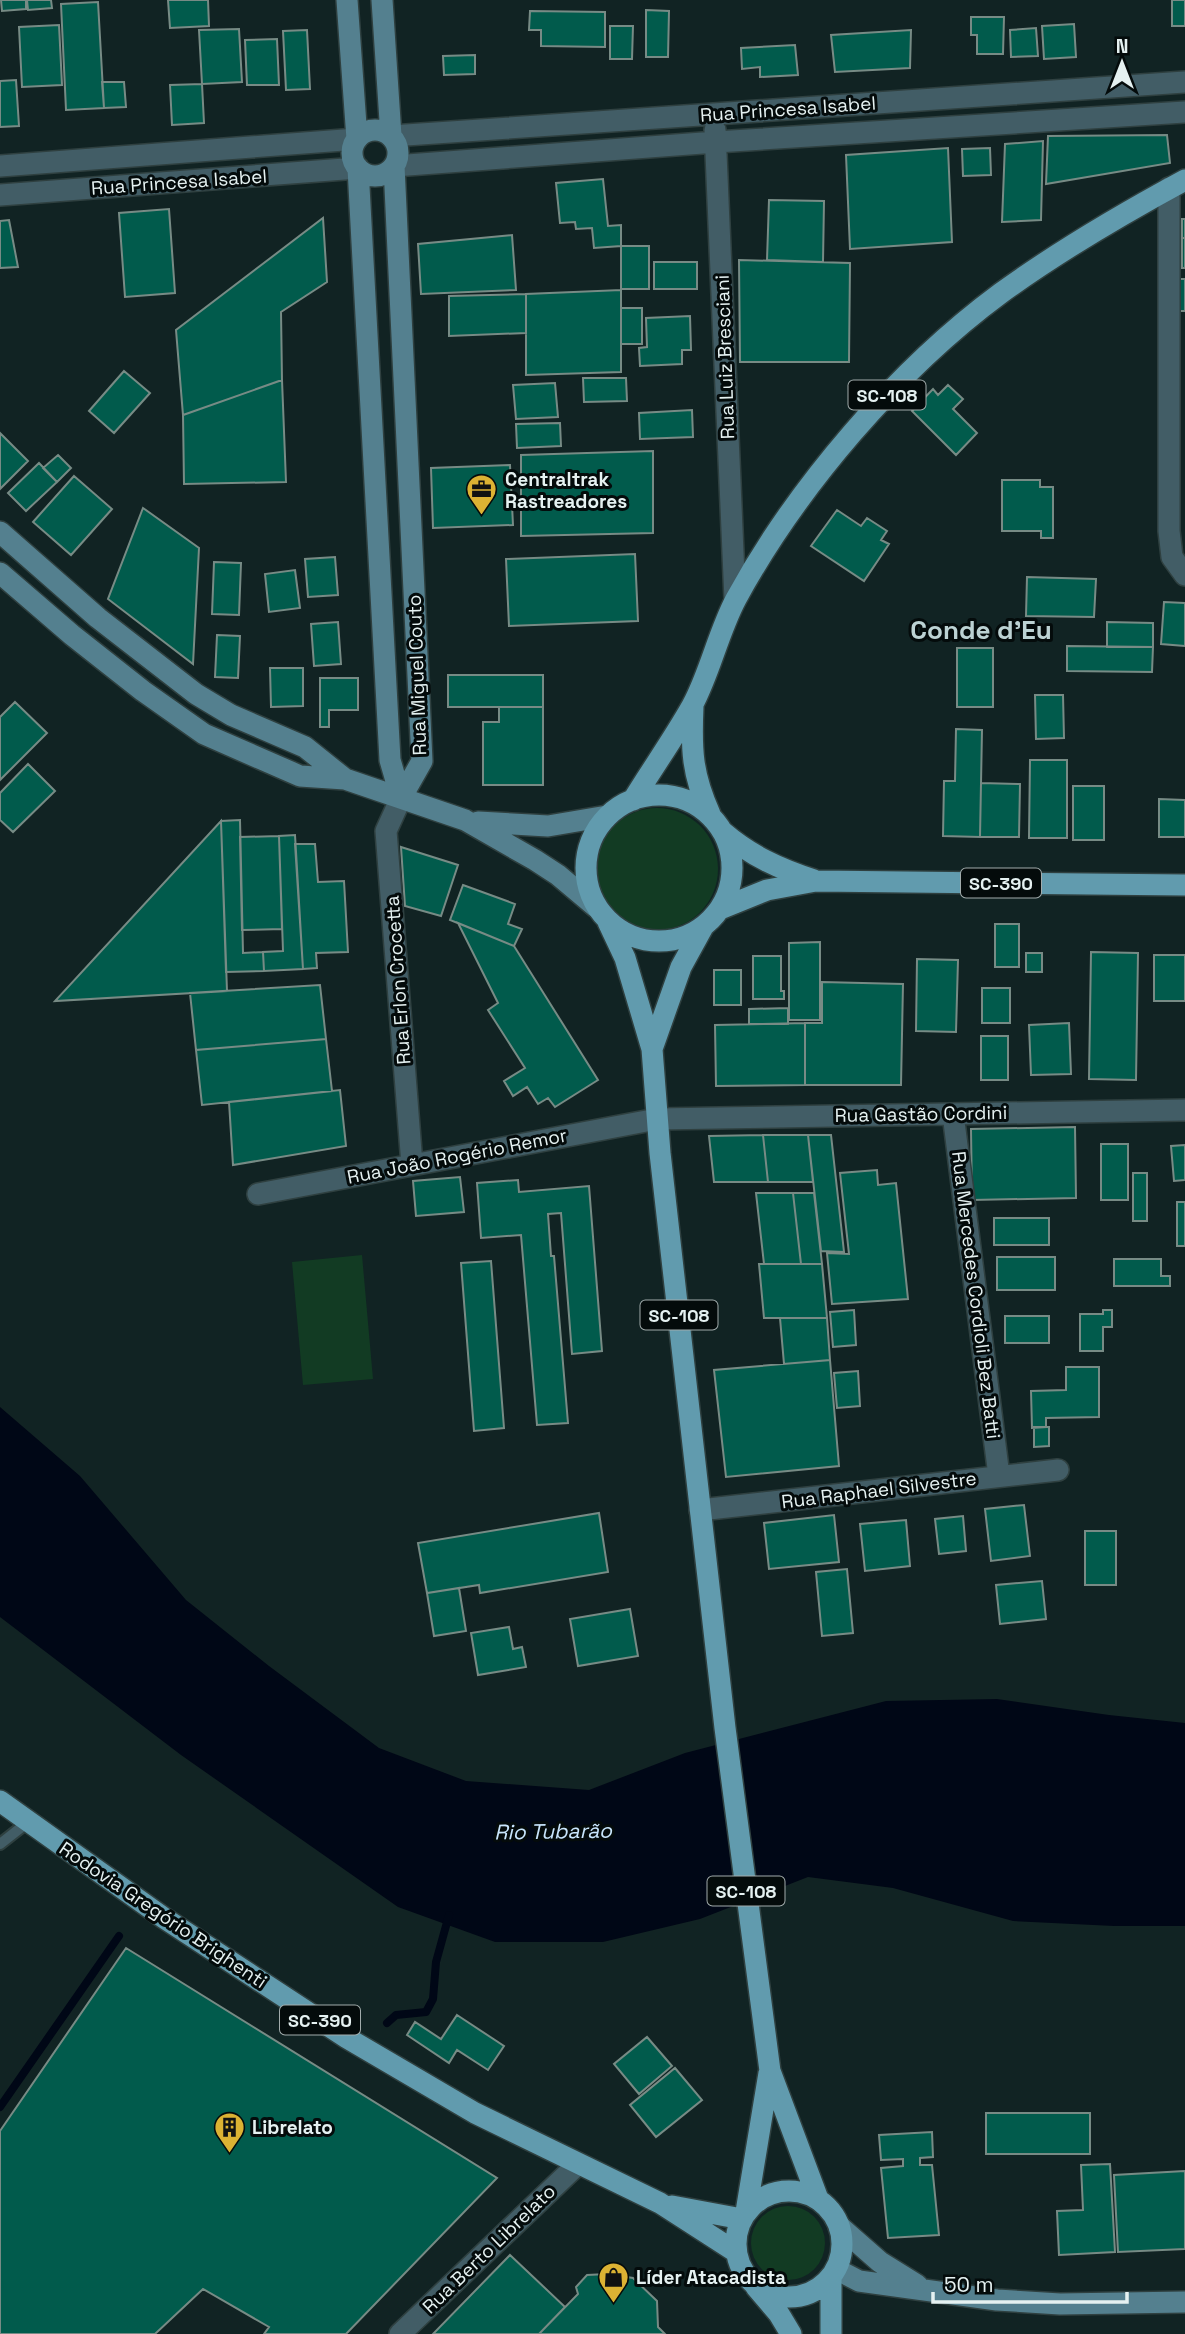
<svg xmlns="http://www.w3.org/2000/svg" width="1185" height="2334" font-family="'Space Grotesk',sans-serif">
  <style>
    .green { fill: #123b23 }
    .water { fill: #000716 }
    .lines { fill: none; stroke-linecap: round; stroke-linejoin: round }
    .stream { stroke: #000716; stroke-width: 8 }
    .building { fill: #015b4c; stroke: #778b85; stroke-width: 2 }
    .lane-casing { stroke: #2f4040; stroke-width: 14 }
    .street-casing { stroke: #2f4040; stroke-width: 24 }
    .secondary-casing { stroke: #2f4040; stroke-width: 24 }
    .primary-casing { stroke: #2f4040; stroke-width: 24 }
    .lane { stroke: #425d66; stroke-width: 10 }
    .street { stroke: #425d66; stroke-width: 21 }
    .secondary { stroke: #54808f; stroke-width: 21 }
    .primary { stroke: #619bae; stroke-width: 21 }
    .labels { text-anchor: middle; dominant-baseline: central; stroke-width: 6; stroke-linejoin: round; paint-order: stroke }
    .shield { fill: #040b0b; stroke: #a2acac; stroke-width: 2 }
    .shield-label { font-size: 18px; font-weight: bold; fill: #e5f1f1 }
    .street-label { font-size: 19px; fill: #e5f1f1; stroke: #040b0b }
    .poi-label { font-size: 19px; font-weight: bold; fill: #e5f1f1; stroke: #040b0b; text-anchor: start }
    .water-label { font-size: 21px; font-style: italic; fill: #c9e6fd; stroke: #040b0b }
    .district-label { font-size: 26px; font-weight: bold; fill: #bcd2d3; stroke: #040b0b }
  </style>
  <rect width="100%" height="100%" fill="#112323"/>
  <path class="green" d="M596 869a61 61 0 1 1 122 0a61 61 0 1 1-122 0Z
    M362,1255L373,1379L303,1385L292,1262Z
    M751 2243a37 37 0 1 1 74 0a37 37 0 1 1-74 0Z"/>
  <path class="water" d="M0,1407L80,1476L186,1600L269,1666L379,1748L466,1781L589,1790L685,1753L886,1701L997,1699L1109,1715L1185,1723V1926H1114L1013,1921L893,1888L808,1877L700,1919L603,1942H495L398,1907L181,1755L0,1617Z"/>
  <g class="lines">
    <path class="stream" d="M387,2023L396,2015L426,2012L433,1999L436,1962L449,1915
      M0,2107L119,1936"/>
  </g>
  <path class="building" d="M1,0H26V9L2,11Z
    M27,0H51L52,8L28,10Z
    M168,0H208L209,26L170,28Z
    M1172,0H1185V26H1172Z
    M98,2L104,108L66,110L61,4Z
    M646,10L669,11L668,57H646Z
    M530,11L605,12V47L541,46V30H529Z
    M971,17H1004L1003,54H977V35H971Z
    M1074,24L1076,57L1044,59L1042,26Z
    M59,25L62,85L22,87L19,27Z
    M610,26H633L632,59H610Z
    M1036,28L1038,56L1011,57L1010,30Z
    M239,29L242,82L202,84L199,30Z
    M307,30L310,89L286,90L283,31Z
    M911,30L910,68L835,72L831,35Z
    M277,39L279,85H247L245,40Z
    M795,45L798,75L760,77V67L742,69L741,48Z
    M475,55V74L444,75L443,56Z
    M16,80L19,126L0,127V81Z
    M102,82H124L126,107L104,108Z
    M202,84L204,123L172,125L170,85Z
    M1167,135L1170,163L1046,184L1048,136Z
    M1043,141L1041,220L1002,222L1005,144Z
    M948,148L952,242L850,249L846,155Z
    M990,148L991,175L963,176L962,149Z
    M603,179L608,226L621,225V246L594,248L592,228L576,229L575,222L560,223L556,183Z
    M769,200L824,201L823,262L767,260Z
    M169,209L175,293L125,297L119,213Z
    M323,218L327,282L281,312L282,380L183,415L176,330Z
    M1182,219H1185V238H1182Z
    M9,220L18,267L0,268V221Z
    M512,235L516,290L421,294L418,244Z
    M1182,238H1185V268H1182Z
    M621,246H649V289H621Z
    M739,260L850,263L849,362H740Z
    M654,262H697V289H654Z
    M1180,279H1185V311H1179Z
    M621,290V372L526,375V294Z
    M526,294V333L449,336V296Z
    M621,308H642V344H621Z
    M690,316L691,350H682V364L640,366L639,348L647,347L646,318Z
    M124,371L150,393L114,433L89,411Z
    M583,378H626L627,401L584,402Z
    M282,380L286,482L184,484L183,415Z
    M555,383L558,417L516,419L513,385Z
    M948,385L963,399L953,409L977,433L956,455L912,411L933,389L938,395Z
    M692,410L693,437L640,439L639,413Z
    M560,423L561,446L517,448L516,424Z
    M0,433L28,461L0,489Z
    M653,451V533L521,536V455Z
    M58,455L71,468L57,482L43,468Z
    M39,463L57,482L26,511L8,493Z
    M510,465L513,525L433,528L431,468Z
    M74,476L112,509L71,555L33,522Z
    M1002,480H1040V487H1053V538H1041V531H1002Z
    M143,508L199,548L193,664L108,599Z
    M837,510L861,526L867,518L887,531L881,540L889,544L864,581L811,546Z
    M635,554L638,621L509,626L506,559Z
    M335,557L338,595L308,597L305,559Z
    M214,562L241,563L239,615L212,614Z
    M295,570L300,608L269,612L265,574Z
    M1027,577L1096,579L1094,617L1026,616Z
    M1164,602L1185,603V646L1161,644Z
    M338,622L341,664L314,666L311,624Z
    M1107,622L1153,623V647H1107Z
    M217,635L240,636L238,678L215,677Z
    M1067,646L1153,647L1152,672L1067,671Z
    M957,648H993V707H957Z
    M270,668H303V706L271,707Z
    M448,675H543V707H448Z
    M320,678H358V710H329V727H320Z
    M1035,695H1063L1064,738L1036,739Z
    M15,702L47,733L0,780V717Z
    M499,707H543V785H483V722H499Z
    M956,729L982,730L980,837L943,836L944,781H955Z
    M1030,760H1067V838H1029Z
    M28,764L55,791L13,832L0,820V793Z
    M981,783L1020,784L1019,837H980Z
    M1073,786H1104V840H1073Z
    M1159,799L1185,800V837H1159Z
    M240,820L243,953L263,952L264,971L226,972L221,821Z
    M221,821L227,991L55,1001Z
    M295,835L303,969L264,971L263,952L283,951L279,836Z
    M279,836L282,929L242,930L240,837Z
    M295,844H315L318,882L344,881L348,952L316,953L317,968L303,969Z
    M401,847L458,865L441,916L405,906Z
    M463,885L515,904L508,924L522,929L514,946L450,920Z
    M458,923L514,946L598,1080L555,1107L548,1098L538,1104L527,1087L513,1096L504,1081L525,1068L488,1010L498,1003Z
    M995,924H1019V967H995Z
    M820,942V1020H789V943Z
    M1091,952L1138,953L1136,1080L1089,1079Z
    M1026,953H1042V972H1026Z
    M1154,955H1185V1001H1154Z
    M753,956H781V991H784V999H753Z
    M917,959L958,960L956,1032L916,1031Z
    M714,970H741V1005H714Z
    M822,982L903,984L901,1085H805V1023H822Z
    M320,985L326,1039L196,1050L190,993Z
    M982,988H1010V1023H982Z
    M788,1008V1024H749V1009Z
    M805,1023V1085L716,1086L715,1025Z
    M1069,1023L1071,1074L1031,1075L1029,1025Z
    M981,1036H1008V1080H981Z
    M326,1039L332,1091L202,1105L196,1050Z
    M340,1090L346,1146L233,1165L229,1102Z
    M1075,1127L1076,1198L972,1200L971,1129Z
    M763,1135H808L813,1182H768Z
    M763,1135L768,1182H714L709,1136Z
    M808,1135H831L844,1252L821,1251Z
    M1101,1144H1128V1200H1101Z
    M1185,1145V1180L1174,1181L1171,1146Z
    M877,1170L878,1185L896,1183L908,1299L832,1304L827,1253L849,1254L840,1173Z
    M1133,1173H1147V1221H1133Z
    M460,1177L464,1212L416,1216L413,1181Z
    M518,1180L519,1192L589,1186L602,1351L572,1354L561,1213L548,1214L551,1256H554L568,1423L537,1425L521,1235L481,1238L477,1183Z
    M756,1193H793L801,1264H764Z
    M793,1193H814L822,1264H801Z
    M1177,1202H1185V1246H1177Z
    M994,1218H1049V1245H994Z
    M997,1257H1055V1290H997Z
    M1114,1259H1161V1276H1170V1286H1114Z
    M491,1261L504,1428L474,1431L461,1263Z
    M759,1264H822L827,1318H764Z
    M854,1310L856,1345L833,1347L830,1312Z
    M1103,1310H1112V1327H1103V1351H1080V1314H1103Z
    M1005,1316H1049V1343H1005Z
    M780,1318H827L830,1360L784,1364Z
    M830,1360L839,1466L726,1477L714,1370Z
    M1066,1367H1099V1417L1046,1418V1427L1032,1428L1031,1391L1066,1390Z
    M858,1371L860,1406L837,1408L834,1373Z
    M1034,1427H1049V1446L1034,1447Z
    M1024,1505L1030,1556L991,1561L985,1509Z
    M599,1513L608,1572L480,1593L479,1585L427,1593L418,1543Z
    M834,1515L839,1562L769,1569L764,1523Z
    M963,1516L966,1551L939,1554L935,1519Z
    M906,1520L910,1566L865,1571L860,1524Z
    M1085,1531H1116V1585H1085Z
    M847,1569L853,1633L822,1636L816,1572Z
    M1042,1581L1046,1619L1000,1624L996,1585Z
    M459,1588L466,1631L434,1636L427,1593Z
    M630,1609L638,1656L578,1666L570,1619Z
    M509,1627L513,1649L522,1647L526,1667L478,1675L471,1633Z
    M126,1948L497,2178L346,2334H264L269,2327L203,2289L155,2334H0V2131Z
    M457,2015L504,2046L488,2070L457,2050L449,2063L407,2035L415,2022L441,2039Z
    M647,2037L672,2066L639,2094L614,2064Z
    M675,2068L702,2100L656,2137L630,2105Z
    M986,2113H1090V2154H986Z
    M932,2132L933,2157L920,2158V2165H932L939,2235L888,2238L881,2168L903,2166V2159L881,2160L879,2135Z
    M1110,2164L1115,2252L1059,2255L1057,2211L1083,2210L1081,2165Z
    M1185,2171V2249L1118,2252L1114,2175Z
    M510,2255L565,2307L539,2334H433Z
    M607,2274L633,2278L657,2301L658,2327L665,2334H539L578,2294L576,2287L587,2275Z"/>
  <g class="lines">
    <defs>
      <path id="lane" d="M0,1844L28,1822"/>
      <path id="street" d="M715,130L735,600
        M391,136L1185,82
        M0,166L357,139
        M394,166L716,142L1185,112
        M1169,188V531L1172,557L1185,575
        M0,195L358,168
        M401,798L386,831L412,1165
        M953,1114L999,1476
        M258,1194L657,1119L1185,1110
        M700,1510L1058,1470
        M400,2334L578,2164"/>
      <path id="secondary" d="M347,0L357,139
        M382,0L391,136
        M352 153a23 23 0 1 1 46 0a23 23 0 1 1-46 0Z
        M394,166L422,761L401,798
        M358,168L390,760L401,798
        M0,532L98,618L196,694L231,715L305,747L345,779
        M0,573L72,635L143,691L204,734L300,776L345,779L465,820L535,860L558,875L596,907
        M478,822L548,826L607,816
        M839,2226L880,2262L917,2285
        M836,2269L859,2281L997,2300L1060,2304L1185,2302"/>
      <path id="primary" d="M693,706C691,750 692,774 710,814
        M586 868a73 73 0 1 1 146 0a73 73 0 1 1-146 0Z
        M633,800C652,769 674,738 692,706C710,673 718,633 736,599C797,487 898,369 1001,293C1059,251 1122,214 1185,180
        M723,832C751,856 780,869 814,880
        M720,909L767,890L816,881L1185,885
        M608,922L625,958L652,1049L660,1153L725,1728L770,2071L818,2199
        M652,1049L681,967L703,927
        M0,1801L164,1918L347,2038L475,2113L660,2203L736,2252
        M736 2244a53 53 0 1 1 106 0a53 53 0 1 1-106 0Z
        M672,2206L742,2219
        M746,2212L769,2073
        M831,2277V2334
        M756,2287L779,2314L791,2334"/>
    </defs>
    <use href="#lane" class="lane-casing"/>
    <use href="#street" class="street-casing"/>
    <use href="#secondary" class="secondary-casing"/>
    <use href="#primary" class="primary-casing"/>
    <use href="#lane" class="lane"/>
    <use href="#street" class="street"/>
    <use href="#secondary" class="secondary"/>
    <use href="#primary" class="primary"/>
  </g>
  <defs>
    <symbol id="office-pin" viewBox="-11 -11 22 30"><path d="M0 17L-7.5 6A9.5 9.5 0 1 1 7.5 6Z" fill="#dcb233" stroke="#040b0b"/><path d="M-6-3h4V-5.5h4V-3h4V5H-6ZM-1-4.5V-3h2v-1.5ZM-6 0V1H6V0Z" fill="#111"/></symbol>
    <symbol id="building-pin" viewBox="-11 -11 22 30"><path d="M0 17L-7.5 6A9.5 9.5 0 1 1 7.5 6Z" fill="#dcb233" stroke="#040b0b"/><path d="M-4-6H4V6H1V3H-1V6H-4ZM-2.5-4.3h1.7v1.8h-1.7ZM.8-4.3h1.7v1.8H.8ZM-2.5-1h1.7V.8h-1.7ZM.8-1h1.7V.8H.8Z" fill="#111"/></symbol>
    <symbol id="shop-pin" viewBox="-11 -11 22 30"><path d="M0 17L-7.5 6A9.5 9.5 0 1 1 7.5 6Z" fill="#dcb233" stroke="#040b0b"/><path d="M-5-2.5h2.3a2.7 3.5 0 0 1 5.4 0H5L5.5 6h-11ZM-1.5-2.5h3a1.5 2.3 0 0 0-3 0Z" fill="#111"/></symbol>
  </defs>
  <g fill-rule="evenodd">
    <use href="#office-pin" x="464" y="472" width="35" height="47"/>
    <use href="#building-pin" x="212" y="2110" width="35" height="47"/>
    <use href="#shop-pin" x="596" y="2260" width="35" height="47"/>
  </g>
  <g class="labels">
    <g class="shield">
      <rect x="848.5" y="380.5" width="77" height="29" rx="5"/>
      <rect x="961" y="868.5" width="80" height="29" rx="5"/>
      <rect x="640.5" y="1300.5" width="77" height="29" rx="5"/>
      <rect x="707.5" y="1876.5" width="77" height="29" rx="5"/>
      <rect x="280" y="2005.5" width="80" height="29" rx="5"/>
    </g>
    <g class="shield-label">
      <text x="887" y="395">SC-108</text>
      <text x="1001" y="883">SC-390</text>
      <text x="679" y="1315">SC-108</text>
      <text x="746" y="1891">SC-108</text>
      <text x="320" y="2020">SC-390</text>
    </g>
    <g class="street-label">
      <text transform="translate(788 109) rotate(-4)">Rua Princesa Isabel</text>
      <text transform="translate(179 182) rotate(-4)">Rua Princesa Isabel</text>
      <text transform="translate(725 357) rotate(-92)">Rua Luiz Bresciani</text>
      <text transform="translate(417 675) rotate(-92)">Rua Miguel Couto</text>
      <text transform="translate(398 980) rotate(-94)">Rua Erlon Crocetta</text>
      <text transform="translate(921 1114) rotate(-1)">Rua Gastão Cordini</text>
      <text transform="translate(457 1156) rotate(-11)">Rua João Rogério Remor</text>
      <text transform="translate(976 1295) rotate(83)">Rua Mercedes Cordioli Bez Batti</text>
      <text transform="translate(879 1490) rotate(-7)">Rua Raphael Silvestre</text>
      <text transform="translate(163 1915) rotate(34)">Rodovia Gregório Brighenti</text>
      <text transform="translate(489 2249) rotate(-44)">Rua Berto Librelato</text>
    </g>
    <g class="poi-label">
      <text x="505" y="479">Centraltrak<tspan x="505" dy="22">Rastreadores</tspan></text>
      <text x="252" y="2127">Librelato</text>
      <text x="636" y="2277">Líder Atacadista</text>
    </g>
    <g class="water-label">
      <text transform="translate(553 1831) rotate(-1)">Rio Tubarão</text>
    </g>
    <g class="district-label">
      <text x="981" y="630">Conde d'Eu</text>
    </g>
  </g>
  <g transform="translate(1122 63)" stroke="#040b0b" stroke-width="5" paint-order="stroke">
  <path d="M0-5L12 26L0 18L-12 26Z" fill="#e5f1f1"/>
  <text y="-10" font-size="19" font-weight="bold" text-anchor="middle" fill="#e5f1f1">N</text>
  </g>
  <path d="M933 2292v10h194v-10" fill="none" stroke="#e5f1f1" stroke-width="3.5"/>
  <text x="944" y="2292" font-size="21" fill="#e5f1f1" stroke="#040b0b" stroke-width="5" paint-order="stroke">50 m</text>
</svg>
